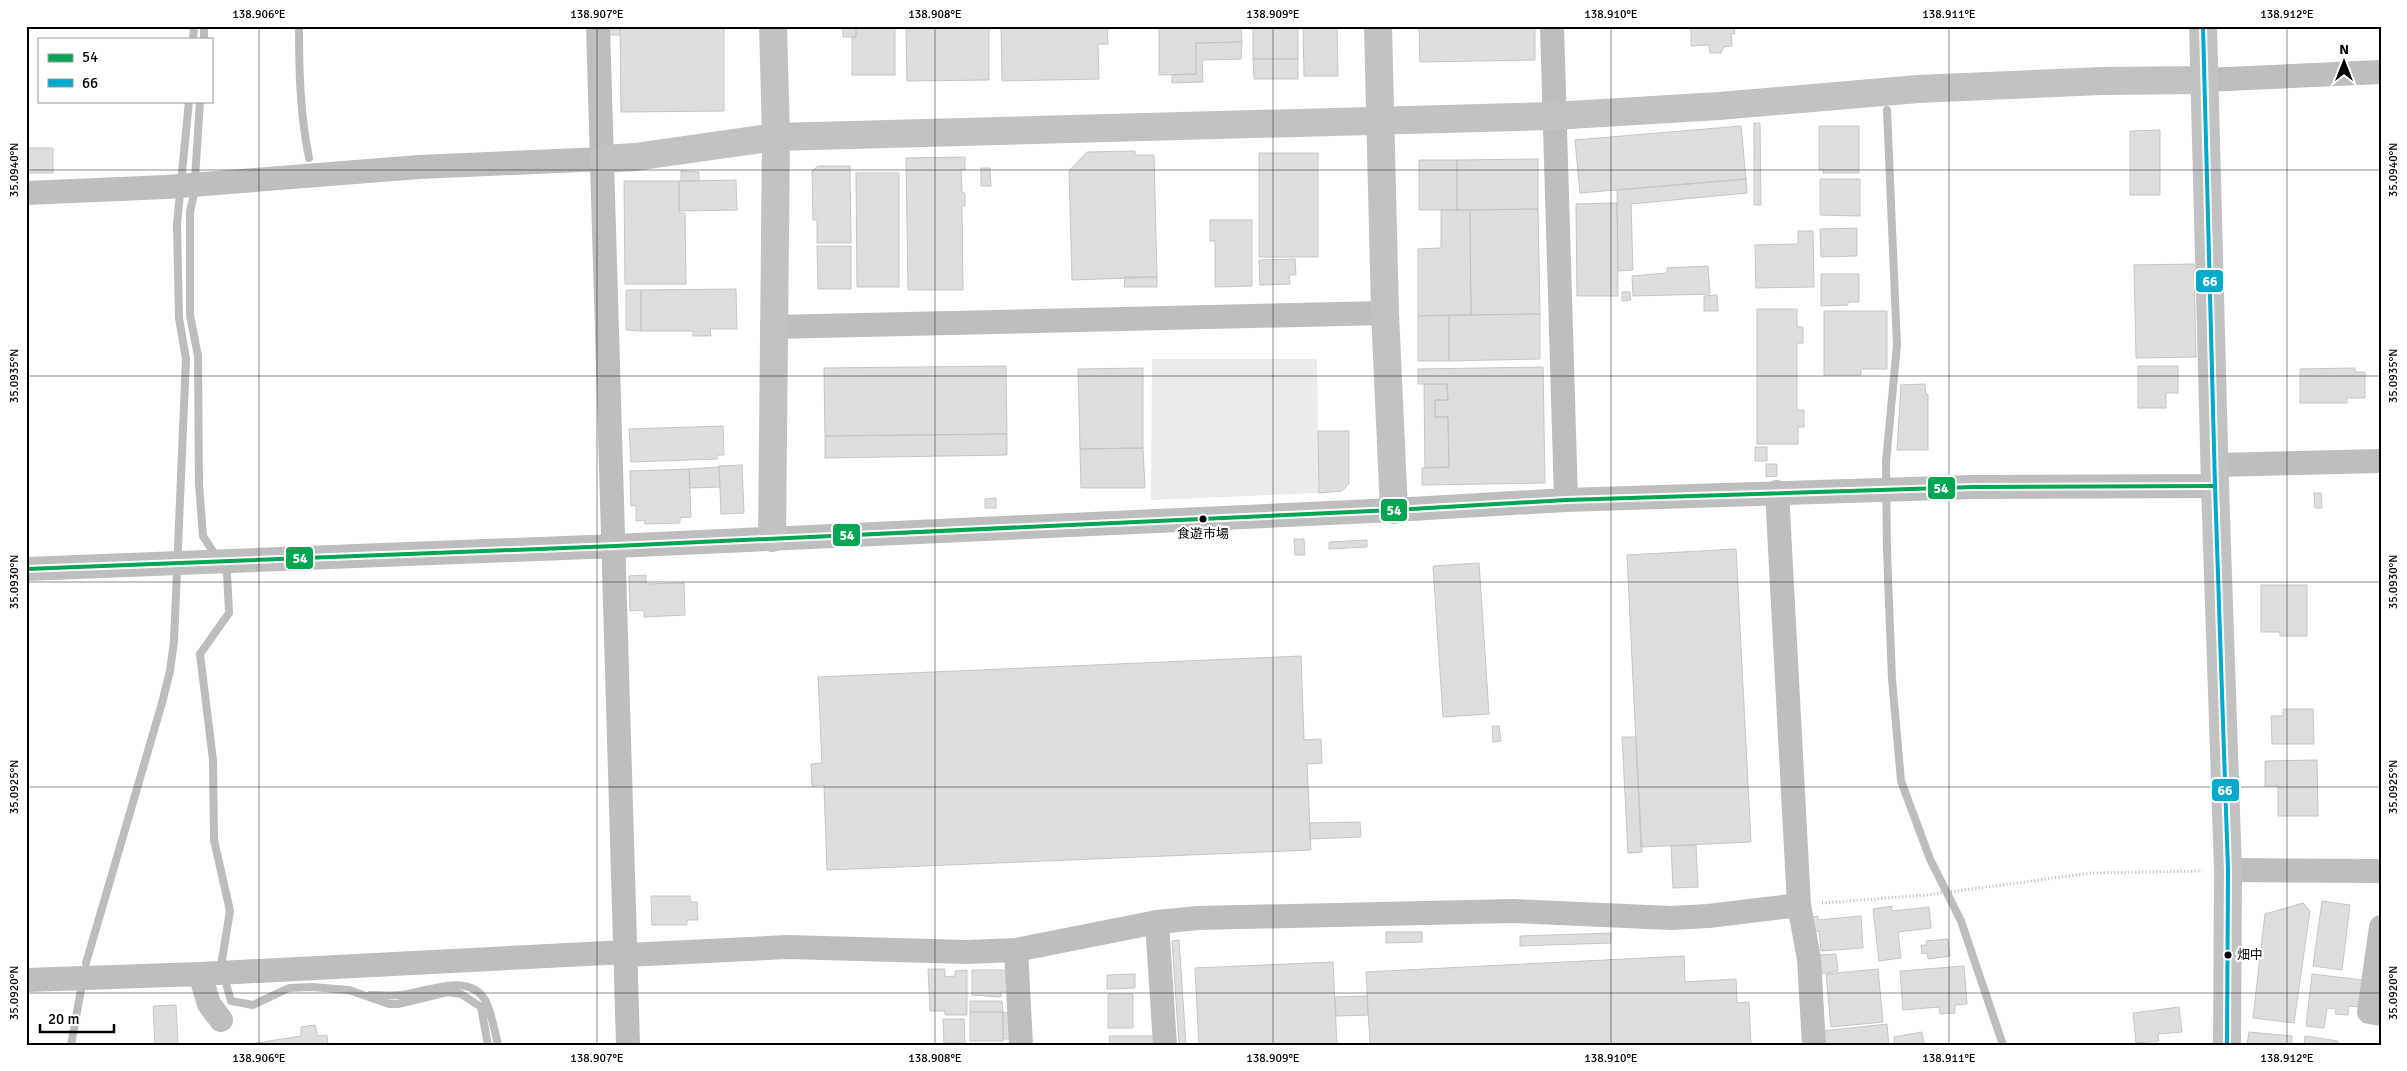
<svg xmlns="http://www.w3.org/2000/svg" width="2407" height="1071" font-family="Signika,'Noto Sans JP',sans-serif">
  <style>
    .green { fill: #ebebeb }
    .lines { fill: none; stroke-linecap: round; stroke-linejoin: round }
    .stream { stroke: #bdbdbd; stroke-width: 8 }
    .building { fill: #dedede; stroke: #c6c6c6 }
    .path { stroke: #b9b9b9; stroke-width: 3; stroke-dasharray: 1 2.5; stroke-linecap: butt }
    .street { stroke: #bebebe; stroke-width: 24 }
    .secondary { stroke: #c2c2c2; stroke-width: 28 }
    .bus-1-casing { stroke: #fff; stroke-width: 8 }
    .bus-2-casing { stroke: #fff; stroke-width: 8 }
    .bus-1 { stroke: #00a651; stroke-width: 4 }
    .bus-2 { stroke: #00a9ce; stroke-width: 4 }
    .ticks { fill: none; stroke: #000; stroke-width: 1; stroke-opacity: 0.45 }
    .bus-dot { fill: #000; stroke: #fff; stroke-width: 2 }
    .labels { text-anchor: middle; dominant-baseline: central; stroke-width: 4.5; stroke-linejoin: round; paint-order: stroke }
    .bus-label { font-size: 13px; fill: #000; stroke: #fff }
    .line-badge { stroke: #fff; stroke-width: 2 }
    .badge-label { font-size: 14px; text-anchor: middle; font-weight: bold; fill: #fff }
    .neatline { fill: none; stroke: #000; stroke-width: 2 }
    .ticks-label { font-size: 12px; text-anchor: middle; fill: #000 }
  </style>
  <rect width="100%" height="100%" fill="#fff"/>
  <path class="green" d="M1152,359H1317L1319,493L1151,500Z"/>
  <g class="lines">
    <path class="stream" d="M204,26V39
      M299,26C299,71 300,114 309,158
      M193,39L194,26
      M200,101L194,194L190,212V315L198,356L199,484L203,536L227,573L229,613L200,654L213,760L214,840L230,911L221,966L231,1001L253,1005L289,988L312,987L349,990L389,1004H398L448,992L461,994L481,1007L488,1045
      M1887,110L1897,345L1886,462L1887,551L1892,679L1901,781L1930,859L1961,921L2003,1045
      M86,963L162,703L170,671L174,641L186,359L179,318L177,224L189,101
      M370,995C380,995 391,996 401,995C425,993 468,971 485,1000C491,1011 495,1032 498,1045
      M71,1045L82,984"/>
  </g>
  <path class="building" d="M609,26H620V35H609Z
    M620,26H724V111L621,112Z
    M843,26H856V37H843Z
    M856,26H895V75H852V37H856Z
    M906,26H989V80L907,81Z
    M1001,26H1107L1108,44H1098L1099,79L1002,81Z
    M1159,26H1241L1242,42L1196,43V74L1159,75Z
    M1253,26H1298V59H1253Z
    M1303,26H1337L1338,76H1304Z
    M1419,26H1535V60L1420,62Z
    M1691,26H1734L1735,34H1731L1732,46L1724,47L1721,53H1710L1709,45L1691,46Z
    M1242,42L1241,59L1202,60L1203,82L1172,83V75L1196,74V43Z
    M1253,59H1298V79H1254Z
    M1754,123H1760L1761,205H1754Z
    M1741,126L1746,179L1580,193L1575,140Z
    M1819,126H1859V173H1823V169L1819,170Z
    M2160,130V195H2130V131Z
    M26,148H53V173H26Z
    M1135,151V155H1154L1157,277L1072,280L1069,171L1087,152Z
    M1259,153H1318V257H1259Z
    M965,157V170H961L962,193H965V206H962L963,290H908L906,158Z
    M1538,159V209L1457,210V160Z
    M1419,160H1457V210H1419Z
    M818,166H850L851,243H817V220H813L812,171Z
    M981,168H990L991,186H981Z
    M681,171L699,172V181H681Z
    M856,173H899V287H857Z
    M1746,179L1747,193L1631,204L1633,270L1618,271L1617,190Z
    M1820,179H1860V216L1820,215Z
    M736,180L737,210L679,211V181Z
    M624,181H679V213H685L686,284H625Z
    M1617,203L1618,296H1577L1576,204Z
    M1538,209L1540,314L1471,315L1470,210Z
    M1441,210H1470L1471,315L1418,316V249L1441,248Z
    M1210,220H1252V286L1215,287V241H1210Z
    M1857,228V256L1821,257L1820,229Z
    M1798,231H1813L1814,287L1756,288L1755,245L1798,244Z
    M817,246H851V289H818Z
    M1295,259L1296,275H1289L1290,284L1260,285L1259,260Z
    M2194,264L2196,357L2136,358L2134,265Z
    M1708,266L1710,294L1633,296L1632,276L1667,273V268Z
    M1821,274H1859V302H1848V305L1821,306Z
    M1125,277H1157V287H1124Z
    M736,289L737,329H710L711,336H693V331H641V290Z
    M626,290H641V331L626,330Z
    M1622,292H1630L1631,300L1622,301Z
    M1717,295L1718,311H1704V296Z
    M1757,309H1797V327H1803V343H1797V410H1804V427H1798V444H1757Z
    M1824,311H1887V369H1861V375H1824Z
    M1540,314V359L1449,361V315Z
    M1449,315V361H1418V316Z
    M1006,366L1007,434L825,436L824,368Z
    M2138,366H2178V393H2166V408H2138Z
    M1543,367L1545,483L1422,485V468L1449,467L1448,417H1435V400H1448L1447,384H1418V369Z
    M1143,368V448L1080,449L1078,369Z
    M2355,368V372H2365V398H2347V403H2300V369Z
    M1424,384H1447L1448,400H1435V417H1448L1449,467L1425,468Z
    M1925,384L1926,395L1928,394V450H1897L1901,385Z
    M723,426L724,455H717V459L631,462L629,429Z
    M1318,431H1349V484L1342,491L1319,493Z
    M1007,434V455L825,458V436Z
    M1755,447H1767V461H1755Z
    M1143,448L1145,488H1081L1080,449Z
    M1766,464H1777V476L1766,477Z
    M742,465L744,513L721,514L719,466Z
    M719,467L720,487L690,488L689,469Z
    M689,469L691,517L680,518V523L645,524L644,520L636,521V505L631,506L630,471Z
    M2314,493H2321L2322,508H2315Z
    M996,498V508H985V499Z
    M1294,539H1304L1305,555H1295Z
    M1367,540V547L1329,549V542Z
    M1736,549L1751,842L1641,847L1627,555Z
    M1479,563L1489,714L1443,717L1433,566Z
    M646,575V584L684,583L685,615L644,617V610L630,611L629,576Z
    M2261,585H2307V636H2280V632H2261Z
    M1301,656L1304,740L1321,739L1322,763L1307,764L1311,850L827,870L824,785L812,786L811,764L822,763L818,677Z
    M2283,709H2313L2314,744H2272L2271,716H2283Z
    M1492,726H1499L1501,741L1493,742Z
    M1622,737H1636L1642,852L1628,853Z
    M2317,760L2318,816H2278V786H2265V761Z
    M1360,822L1361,837L1310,839L1309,823Z
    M1696,845L1698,887L1673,888L1671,846Z
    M651,896H690V902H697L698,920H687V925H652Z
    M2322,901L2350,905L2342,970L2313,966Z
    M2303,903L2310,911L2294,1023L2253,1018L2265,914Z
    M1892,906V911L1929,907L1931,928L1898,932L1901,958L1879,961L1873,909Z
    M1818,916V920L1861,916L1863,948L1821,951L1819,931L1815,932L1810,917Z
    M1386,932H1422V942L1386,943Z
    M1611,933V943L1520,946V936Z
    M1948,939L1950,956L1928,959L1927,953L1922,954L1921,945H1927L1926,941Z
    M1179,940L1186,1045H1179L1172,941Z
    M1836,954L1838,971L1819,974L1817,955Z
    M1684,956L1685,982L1736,979L1737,1003L1749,1002L1751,1045H1370L1366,972Z
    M1333,962L1337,1045H1199L1195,968Z
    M1964,966L1967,1004L1955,1005V1013L1940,1014L1939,1007L1903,1010L1900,971Z
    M928,969H945V977L955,976V971L967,970V1015H945V1011H930Z
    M1878,969L1883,1022L1831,1027L1826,974Z
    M972,970H1007V992H1001V997L972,995Z
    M1135,974V988L1107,989V975Z
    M2312,974L2363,980L2360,1007L2349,1006L2348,1015L2335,1014L2336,1009L2327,1008L2324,1028L2306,1026Z
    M1108,994H1133V1028H1108Z
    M1367,996L1368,1015L1336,1016L1335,997Z
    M970,1001H1002L1003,1012H970Z
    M176,1005L178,1045H155L153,1006Z
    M2179,1007L2182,1032L2158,1034L2159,1041L2136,1043L2133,1013Z
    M970,1012H1003V1041H970Z
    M1003,1012L1010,1013L1011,1039H1003Z
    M943,1019H964L965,1043H944Z
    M1887,1024L1889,1045H1823L1822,1031Z
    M315,1025L318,1036L327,1035L328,1045H244L301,1036V1027Z
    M1922,1032L1924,1045H1895L1894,1037Z
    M2249,1032L2292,1036L2291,1045H2247Z
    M1109,1036H1157V1045H1110Z
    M2305,1036L2338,1041V1045H2304Z"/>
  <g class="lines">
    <path class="path" d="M1822,903L1926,895L2092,873L2202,871"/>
    <path class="street" d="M598,26L628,1045
      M1552,26L1566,500
      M2205,80L2381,72
      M26,193L166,187L419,167L603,159
      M772,327L1385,313
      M2216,465L2381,461
      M1777,492L1799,905L1809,959L1814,1045
      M26,569L615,546L1394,510L1566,500L1973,487L2215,486
      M2228,870L2381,871
      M1157,922L1165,1045
      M2381,927L2369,1012L2381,1014
      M1016,950L1021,1045
      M626,955L787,947L967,952L1016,950L1157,922L1198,918L1513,911L1671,918L1708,916L1799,905
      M200,974L209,1004L221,1020
      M26,980L200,974L626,952"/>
    <path class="secondary" d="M1378,26L1385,313L1394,510
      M2203,26L2215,486L2228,870L2227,1045
      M603,159L635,157L776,137L1553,116L1719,106L1918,89L2102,81L2205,80
      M772,538L776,137L773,26"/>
    <defs>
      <path id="bus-1" d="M26,569L615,546L1394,510L1566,500L1973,487L2215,486"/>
      <path id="bus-2" d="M2203,26L2215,486L2228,870L2227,1045"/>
    </defs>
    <use href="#bus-1" class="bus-1-casing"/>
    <use href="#bus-2" class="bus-2-casing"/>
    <use href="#bus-1" class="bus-1"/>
    <use href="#bus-2" class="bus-2"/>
  </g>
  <path class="ticks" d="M259,26V1045M597,26V1045M935,26V1045M1273,26V1045M1611,26V1045M1949,26V1045M2287,26V1045M26,170H2381M26,376H2381M26,582H2381M26,787H2381M26,993H2381"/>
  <g class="bus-dot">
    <circle cx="1203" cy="519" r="4.5"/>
    <circle cx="2228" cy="955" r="4.5"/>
  </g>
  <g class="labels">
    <g class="bus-label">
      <text x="1203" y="534">食遊市場</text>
      <text x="2237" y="955" text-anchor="start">畑中</text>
    </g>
  </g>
  <g class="line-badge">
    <rect x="2195" y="269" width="29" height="24" rx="5" fill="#00a9ce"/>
    <rect x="1927" y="476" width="29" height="24" rx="5" fill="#00a651"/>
    <rect x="1380" y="498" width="28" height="24" rx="5" fill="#00a651"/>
    <rect x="832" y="523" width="29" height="24" rx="5" fill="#00a651"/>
    <rect x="285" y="546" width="29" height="24" rx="5" fill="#00a651"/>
    <rect x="2211" y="778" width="29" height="24" rx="5" fill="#00a9ce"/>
  </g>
  <g class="badge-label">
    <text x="2210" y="286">66</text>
    <text x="1941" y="493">54</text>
    <text x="1394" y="515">54</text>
    <text x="847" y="540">54</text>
    <text x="300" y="563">54</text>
    <text x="2225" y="795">66</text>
  </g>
  <rect width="2407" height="1071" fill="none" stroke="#ffffff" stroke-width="55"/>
  <rect x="38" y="38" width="175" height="65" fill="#ffffff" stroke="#999999"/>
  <rect x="48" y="54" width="25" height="8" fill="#00a651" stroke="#999999"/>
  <text x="82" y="62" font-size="15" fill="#000000">54</text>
  <rect x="48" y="79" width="25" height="8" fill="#00a9ce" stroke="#999999"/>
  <text x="82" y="88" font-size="15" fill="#000000">66</text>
  <g transform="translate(2344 62)" stroke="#ffffff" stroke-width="4" paint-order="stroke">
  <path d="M0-4L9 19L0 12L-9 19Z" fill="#000000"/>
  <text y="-8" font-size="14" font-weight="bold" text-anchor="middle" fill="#000000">N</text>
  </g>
  <path d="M40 1024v8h74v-8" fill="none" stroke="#000000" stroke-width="2.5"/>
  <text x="48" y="1024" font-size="15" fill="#000000" stroke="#ffffff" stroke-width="4" paint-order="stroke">20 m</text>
  <rect x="28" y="28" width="2352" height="1016" class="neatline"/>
  <g class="ticks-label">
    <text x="259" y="18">138.906°E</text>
    <text x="597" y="18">138.907°E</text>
    <text x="935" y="18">138.908°E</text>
    <text x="1273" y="18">138.909°E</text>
    <text x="1611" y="18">138.910°E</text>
    <text x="1949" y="18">138.911°E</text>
    <text x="2287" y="18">138.912°E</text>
    <text transform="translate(14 170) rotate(-90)" y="4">35.0940°N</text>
    <text transform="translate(2393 170) rotate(-90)" y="4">35.0940°N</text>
    <text transform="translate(14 376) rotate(-90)" y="4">35.0935°N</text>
    <text transform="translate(2393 376) rotate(-90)" y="4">35.0935°N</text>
    <text transform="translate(14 582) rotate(-90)" y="4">35.0930°N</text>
    <text transform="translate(2393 582) rotate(-90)" y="4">35.0930°N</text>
    <text transform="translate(14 787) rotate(-90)" y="4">35.0925°N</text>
    <text transform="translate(2393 787) rotate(-90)" y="4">35.0925°N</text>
    <text transform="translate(14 993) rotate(-90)" y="4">35.0920°N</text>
    <text transform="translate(2393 993) rotate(-90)" y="4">35.0920°N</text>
    <text x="259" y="1062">138.906°E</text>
    <text x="597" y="1062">138.907°E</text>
    <text x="935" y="1062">138.908°E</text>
    <text x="1273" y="1062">138.909°E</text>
    <text x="1611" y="1062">138.910°E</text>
    <text x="1949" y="1062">138.911°E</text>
    <text x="2287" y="1062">138.912°E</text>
  </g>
</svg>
